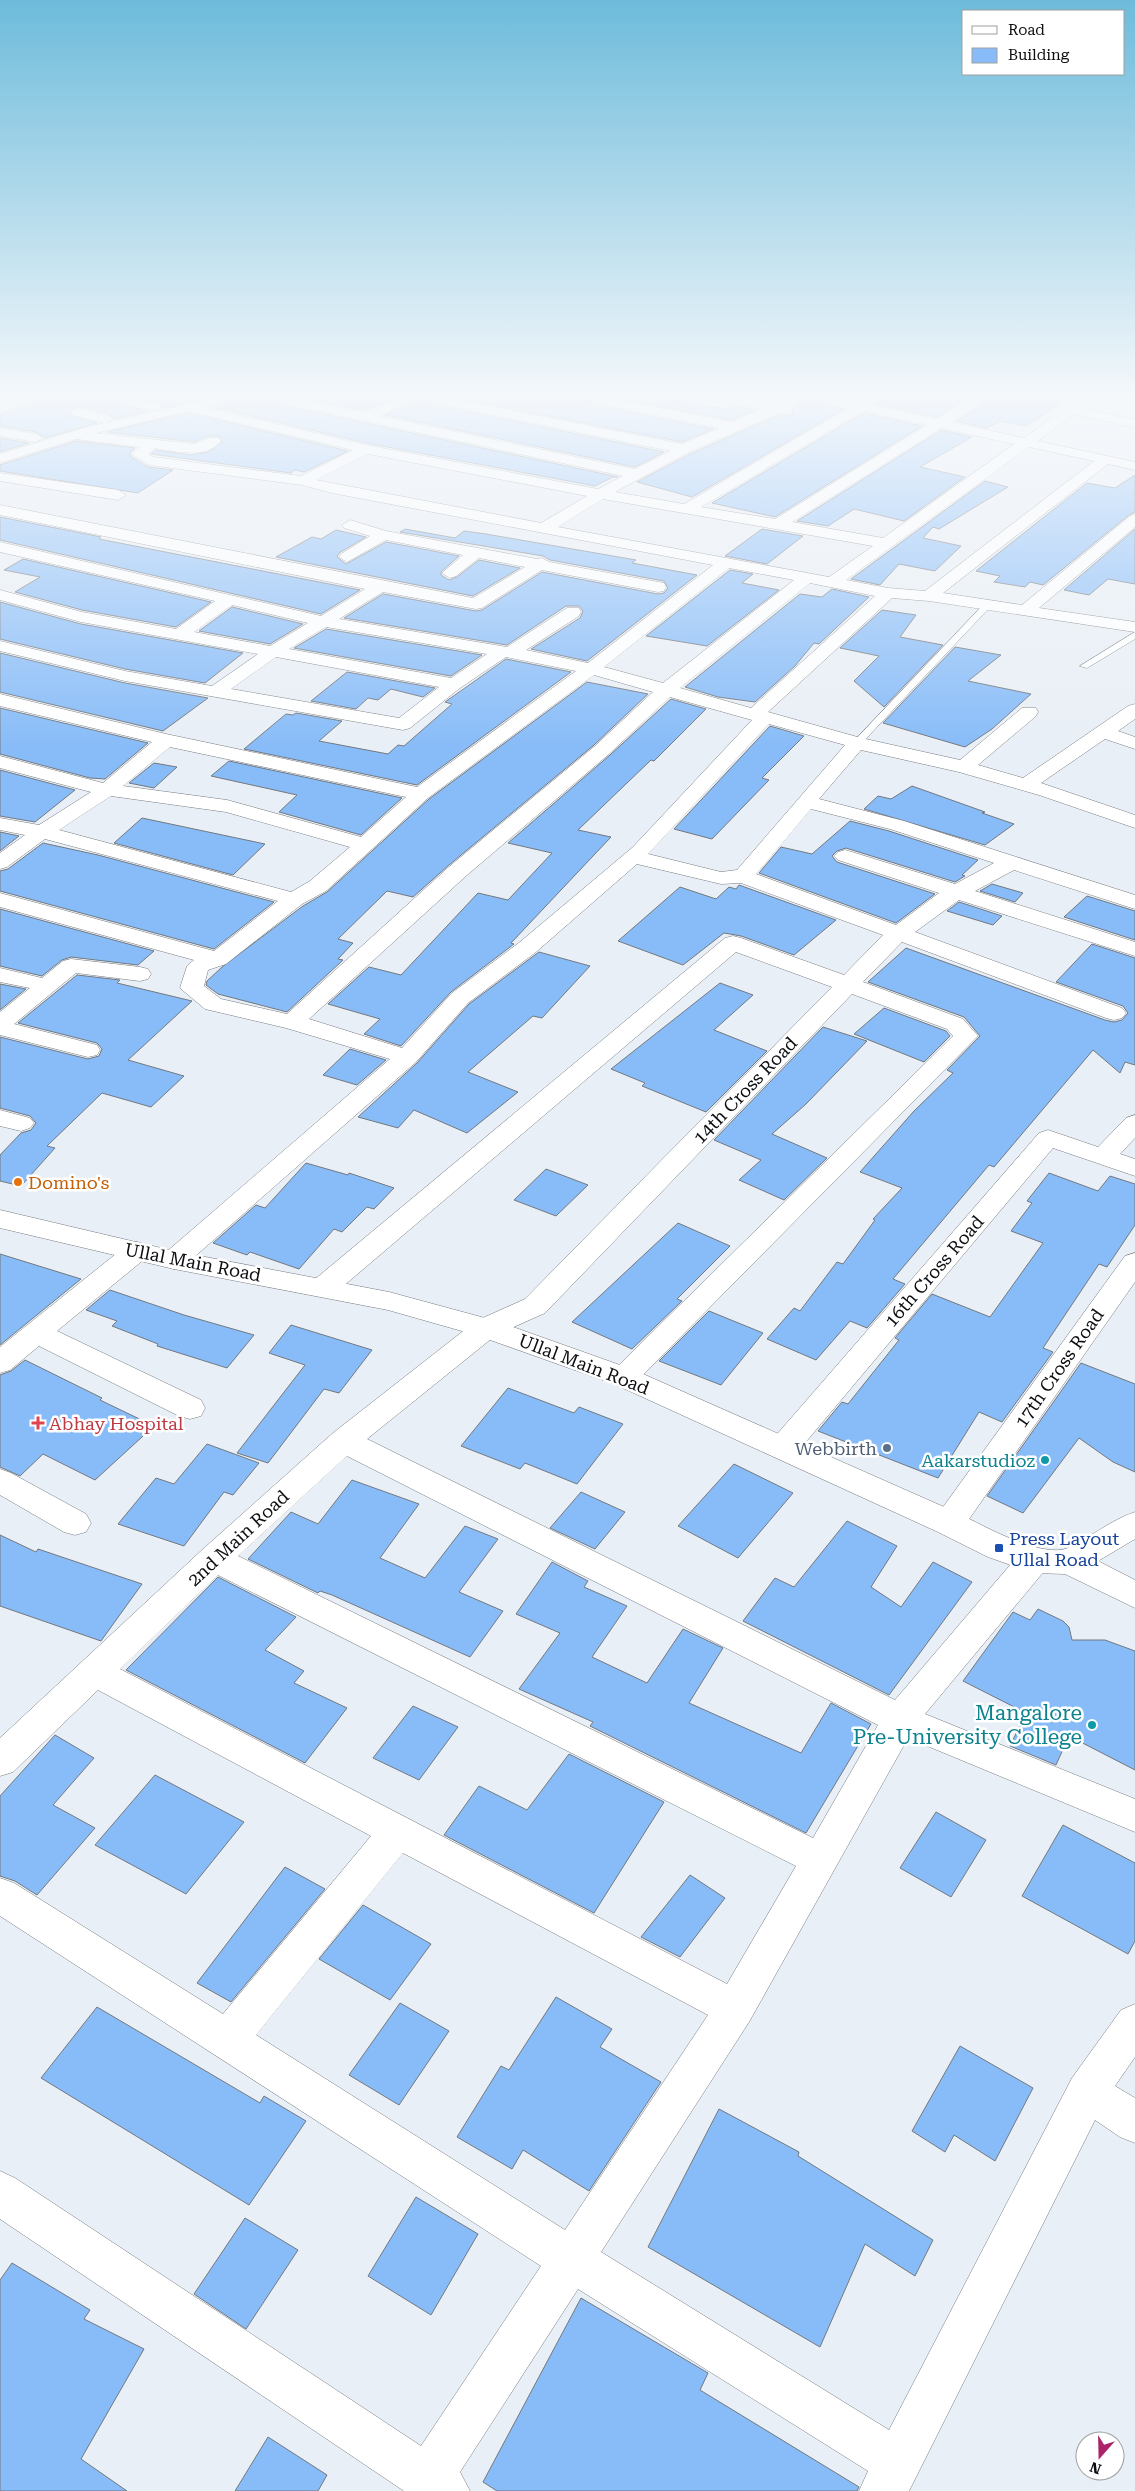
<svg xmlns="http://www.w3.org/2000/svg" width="1135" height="2491" font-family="'Roboto Serif',serif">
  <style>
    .building { fill: #88bcf8; stroke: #73787e }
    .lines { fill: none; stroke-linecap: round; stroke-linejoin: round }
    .lane-casing { stroke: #787d83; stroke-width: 1 }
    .street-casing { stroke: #787d83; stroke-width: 1 }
    .secondary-casing { stroke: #787d83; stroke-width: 1 }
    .primary-casing { stroke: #787d83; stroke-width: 1 }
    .lane { fill: #fff; fill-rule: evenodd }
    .street { fill: #fff; fill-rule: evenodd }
    .secondary { fill: #fff; fill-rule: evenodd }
    .primary { fill: #fff; fill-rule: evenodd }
    .food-dot { fill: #e8710a; stroke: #fff; stroke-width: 2 }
    .health-dot { fill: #e0444e; stroke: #fff; stroke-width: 2 }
    .service-dot { fill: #5c6f8a; stroke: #fff; stroke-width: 2 }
    .culture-dot { fill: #0f9aa8; stroke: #fff; stroke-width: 2 }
    .transit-dot { fill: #1a4fb4; stroke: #fff; stroke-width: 2 }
    .labels { text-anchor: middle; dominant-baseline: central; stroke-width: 5; stroke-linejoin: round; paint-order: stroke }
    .street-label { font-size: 18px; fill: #0d0e11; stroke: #fff }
    .food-label { font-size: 18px; fill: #c56008; stroke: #fff; text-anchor: start }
    .health-label { font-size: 18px; fill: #be3a42; stroke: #fff; text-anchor: start }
    .service-label { font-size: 18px; fill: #4e5e75; stroke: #fff; text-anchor: end }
    .culture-label { font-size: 18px; fill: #0d838f; stroke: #fff; text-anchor: end }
    .transit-label { font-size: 18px; fill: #164399; stroke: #fff; text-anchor: start }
    .near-culture-label { font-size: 21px; fill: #0d838f; stroke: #fff; text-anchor: end }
  </style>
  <rect width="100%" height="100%" fill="#e9eff6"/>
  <path class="building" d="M30,399H115L119,404L147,411L114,419L110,414L77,406L69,412L71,416L97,423L45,438L36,432L0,426V415L29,404Z
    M144,399H202L163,408L159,402Z
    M232,399H272L281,405L618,477H613L595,486L366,443L214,407L228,404Z
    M305,399H391L364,410Z
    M413,399H427L436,405L664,452L635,467L385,415L411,404Z
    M461,399H587L596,405L713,429L682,442Z
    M622,399H663L724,409L730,405L755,410L732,420Z
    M803,399H818L821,404L844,409L692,497L637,482L690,454L781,414L792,416L793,407Z
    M878,399H966L937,417L877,404L880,401Z
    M986,399H1068L1026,426L1000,421L987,428L956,421L984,404Z
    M188,413L348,451L304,472L295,470L291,473L151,454L156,450L190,455L208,452L222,442L219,436H208L195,442L107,432Z
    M863,413L922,426L775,517L712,503Z
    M941,430L972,437L920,467L965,477L904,521L854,509L828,526L797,521Z
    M0,438L29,443L0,452Z
    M76,441L135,448L130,453V456L148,467L173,470L138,493L0,471V465Z
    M1135,475V512L1129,515L1043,585L1030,582L1025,587L994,582L1000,576L976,571L1087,483L1115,488Z
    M985,481L1008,487L939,529L933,527L923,538L961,546L935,571L899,564L880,585L851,579Z
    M0,517L101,537L99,539L360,590L321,614L0,540Z
    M405,529L455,538L464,531L486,534L636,560L632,563L697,575L587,661L531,649L580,618L583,611L579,606H566L507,645L344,618L383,594L476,611L482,610L542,572L658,594L664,593L668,588L664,581L550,560L543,556L400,532Z
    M762,529L803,536L767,564L725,556Z
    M1135,529V584L1108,579L1089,595L1064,590Z
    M336,530L366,537L339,553L337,557L346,564L386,542L459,556L441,572V575L449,580L457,577L479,560L520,568L473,596L276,557L312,537L321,539Z
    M23,559L211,602L176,627L82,610L15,592L40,577L4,570Z
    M730,570L753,574L742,583L779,590L707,646L646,636Z
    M832,589L869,597L819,644L814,643L795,666L755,702L718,697L685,687L800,594L822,597Z
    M0,602L81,624L243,653L205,683L125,669L0,639Z
    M232,607L303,624L270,644L199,631Z
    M882,610L916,615L900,637L943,645L884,707L854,681L879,656L840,648Z
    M326,629L482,655L451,676L294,648Z
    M955,647L1001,655L968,681L1031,694L992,729L965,747L883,723Z
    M0,653L125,683L208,698L163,731L0,692Z
    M506,659L571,672L417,785L244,749L286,714L293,715L296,713L342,721L319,741L388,754L398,745L404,746L452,704L445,702Z
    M347,672L435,688L423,697L391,689L378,700L368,698L356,709L311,701Z
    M587,682L648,694L594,745L449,865L413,897L387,891L338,939L353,943L338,959L343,960L287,1012L218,994L206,985L207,981L222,967L303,906L327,892L429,799Z
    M671,699L706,709L654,761L651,760L578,830L611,837L511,943L514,944L451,992L401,1046L364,1034L380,1019L328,1004L369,967L401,975L478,893L508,900L552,853L508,843L610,755Z
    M0,708L148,743L105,779L90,778L0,754Z
    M770,726L804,736L762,778L769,780L712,839L674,829Z
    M229,761L402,798L361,835L279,812L297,795L211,776Z
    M154,763L177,767L154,788L129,783Z
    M0,770L75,790L35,822L0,816Z
    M912,786L985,812L982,813L1014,824L985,845L864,809L878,796L891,799Z
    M142,818L265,844L233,875L114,843Z
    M850,821L889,831L978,860L962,875L965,876L955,882L846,848L837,851L832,856L837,862L935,894L896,923L759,873L781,847L812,854Z
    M0,832L19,836L0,851Z
    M43,843L98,855L274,902L214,949L0,891V871L8,869Z
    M992,884L1023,893L1015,902L980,891Z
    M739,885L836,920L794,955L741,936L724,933L683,965L618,941L680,887L716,899L729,887L736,889Z
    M1087,896L1135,911V940L1064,917Z
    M959,902L1002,916L993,925L947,911Z
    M0,909L154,951L138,965L71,957L62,960L42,976L0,966Z
    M1092,944L1135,958V1065L1125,1062L1120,1073L1093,1050L994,1167L989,1165L893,1279L905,1284L867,1328L850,1321L816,1360L767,1339L794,1308L800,1311L837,1262L843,1264L875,1220L873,1219L902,1188L860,1172L914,1111L953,1073L947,1070L980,1036L964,1017L868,982L906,948L1105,1020L1114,1022L1122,1020L1128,1013L1123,1006L1056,982Z
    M539,952L590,966L542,1018L533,1016L468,1072L518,1092L467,1133L414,1110L398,1128L358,1117L417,1063L469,1004Z
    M77,975L120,980L117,983L192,1001L128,1060L184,1076L151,1107L102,1093L47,1146L55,1148L21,1186L0,1181V1155L21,1133L31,1130L36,1123L30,1116L0,1108V1037L88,1059L99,1056L102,1049L97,1043L18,1023Z
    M720,983L753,995L714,1030L767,1051L706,1112L642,1086L645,1083L611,1069Z
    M0,984L26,989L0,1010Z
    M884,1008L946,1031L950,1036L924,1062L854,1034Z
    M823,1027L867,1041L806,1104L772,1134L827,1158L784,1200L739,1180L761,1160L714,1140Z
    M350,1049L386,1060L357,1085L323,1075Z
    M306,1163L348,1175L349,1173L394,1188L374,1209L367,1207L342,1232L334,1229L299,1269L250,1252L247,1255L213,1243L256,1205L265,1208Z
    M546,1169L588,1185L556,1216L514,1200Z
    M1049,1173L1098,1191L1110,1176L1135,1184V1225L1107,1267L1099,1264L1043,1348L1053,1352L1002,1422L979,1412L938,1478L818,1431L842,1402L848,1404L899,1340L895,1338L932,1294L990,1317L1043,1243L1011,1231L1032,1203L1027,1201Z
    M678,1223L730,1246L677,1299L682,1301L632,1349L572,1322Z
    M0,1254L81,1279L0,1345Z
    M110,1290L184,1315L254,1335L227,1368L157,1346L158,1344L112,1326L117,1321L86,1310Z
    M709,1311L763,1333L721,1385L659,1361Z
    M291,1325L372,1350L339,1393L324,1389L268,1463L237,1453L305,1365L269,1353Z
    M25,1360L102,1398L100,1400L154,1426L95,1480L43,1454L20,1476L0,1467V1375L11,1371Z
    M1081,1363L1135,1384V1472L1113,1462L1079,1438L1023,1513L987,1496Z
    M508,1388L574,1413L579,1407L623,1424L577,1484L525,1463L520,1469L461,1446Z
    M207,1444L259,1463L233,1495L224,1492L184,1546L118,1524L156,1478L174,1484Z
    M734,1464L793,1493L738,1558L678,1526Z
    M352,1480L419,1504L380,1558L425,1578L465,1526L498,1539L459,1592L503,1611L470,1657L332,1595L320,1591L318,1593L248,1559L291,1512L318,1524Z
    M581,1492L625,1512L595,1549L550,1528Z
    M847,1521L897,1546L871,1587L901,1607L933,1562L972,1582L889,1695L743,1621L775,1578L794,1587Z
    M0,1535L36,1552L38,1549L142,1584L101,1641L0,1606Z
    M552,1562L588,1581L584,1587L627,1606L592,1657L647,1683L683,1629L723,1648L689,1703L801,1753L831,1703L871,1724L806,1833L590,1726L593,1722L519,1689L560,1633L516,1614Z
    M218,1577L296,1617L265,1650L304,1671L294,1683L347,1708L305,1763L126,1670Z
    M1038,1609L1063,1621L1069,1627L1072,1640H1105L1135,1651V1770L1069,1736L1056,1765L1010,1746L1026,1713L963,1681L1013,1612L1030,1620Z
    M413,1706L458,1727L419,1780L373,1758Z
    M55,1735L94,1758L53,1805L95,1828L37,1895L15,1881L0,1876V1796Z
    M569,1754L664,1802L594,1913L444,1835L479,1786L527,1810Z
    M155,1775L244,1822L186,1894L95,1845Z
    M936,1812L986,1840L951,1897L900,1868Z
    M1063,1825L1135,1863V1941L1128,1954L1022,1896Z
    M285,1867L325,1889L231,2002L197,1983Z
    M690,1875L725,1898L680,1957L641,1937Z
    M363,1905L431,1944L390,2000L319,1959Z
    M556,1997L612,2029L600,2047L661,2082L589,2191L523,2150L512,2169L457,2137L501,2066L509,2070Z
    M400,2003L449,2031L399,2105L349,2075Z
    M97,2007L260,2103L264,2096L306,2121L249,2205L41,2078Z
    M960,2046L1033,2088L995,2161L954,2135L945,2152L912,2131Z
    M719,2109L799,2152L798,2156L933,2240L915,2276L865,2244L820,2347L648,2247Z
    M416,2197L478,2234L431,2315L368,2276Z
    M245,2218L298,2250L246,2329L194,2294Z
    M12,2263L90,2310L84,2319L144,2349L81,2459L127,2491H0V2280Z
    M581,2298L708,2373L700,2390L859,2487L857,2491H497L483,2482Z
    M268,2437L327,2475L318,2491H235Z"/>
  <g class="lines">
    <defs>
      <path id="lane" d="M985,603L992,605L860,745H854V741Z
        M1135,632V639L1087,668L1080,666Z"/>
      <path id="street" d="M117,399H138L159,404L161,407L154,411L119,402Z
        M274,399H298L364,412L395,399H411L410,402L379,416L635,469L670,451L436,403L429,399H454L682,444L719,428L596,403L589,399H614L732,422L762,409L727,402L726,399H751L775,403L785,399H801L784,411L689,452L615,492L684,504L849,408L821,402L820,399H843L859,402L865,399H876L878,401L873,405L937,419L969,399H984L983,402L951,422L1024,438L1078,399H1093L1083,408L1135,420V428L1074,414L1038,441L1135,462V470L1108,464L943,593L1022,605L1130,516L1135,514V527L1039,608L1135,622V632L929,601L892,598L768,712L861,738L960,760L1022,708H1036L1038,712L1036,716L978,765L1023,778L1128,706L1135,704V719L1118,731L1135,737V749L1105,739L1041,783L1135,815V828L1039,795L959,772L861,750L819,799L904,821L1135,895V909L1014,870L975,891L1135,942V956L959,900L915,932L1122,1008L1126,1013L1122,1018L1114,1020L1106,1018L902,942L863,982L963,1019L978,1036L634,1384L624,1387L614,1384L609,1377L614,1370L953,1036L947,1029L852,994L545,1313L496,1335L367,1439L895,1700L1022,1551L1034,1547L1046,1551L1050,1560L1046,1569L925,1714L1135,1799V1832L908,1738L749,2022L601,2252L889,2430L1072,2078L1121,2010L1135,2004V2057L1115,2086L1135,2098V2143L1120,2137L1095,2120L909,2491H859L868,2471L578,2289L460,2472L470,2491H404L0,2219V2171L15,2178L421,2446L541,2266L0,1916V1878L14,1883L223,2014L371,1836L98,1690L13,1772L0,1776V1738L202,1550L333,1433L476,1321L525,1299L832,987L736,952L334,1294L324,1296L314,1294L310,1287L314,1280L725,938L733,936L741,938L844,975L883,935L741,883L721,884L637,864L536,952L468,1003L416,1062L184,1266L174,1269L164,1266L160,1260L164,1254L390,1059L286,1028L205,1009L180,988L187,966L194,960L0,907V893L214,951L278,901L45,839L7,867L0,869V853L25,835L0,830V818L39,825L91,792L0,768V756L103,783L152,742L0,706V694L166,734L417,787L576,671L506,657L460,688L410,728L403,730L125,681L0,651V641L125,671L212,686L258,654L81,622L0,600V590L82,612L176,629L215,601L0,552V542L321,616L365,589L0,515V505L473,598L525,567L479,558L456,576L450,578L442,573L463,555L386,540L347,562L339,557L341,554L370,536L344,528L342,525L350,520L386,531L537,559L542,558L549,562L664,583L666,587L664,591L658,592L542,570L482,608L476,609L383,592L339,619L507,647L567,608H579L581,612L579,616L526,650L588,663L713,565L332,493L302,485L149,465L131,454L139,447L76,439L69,435L76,431L195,444L209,438H219L221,441C206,460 175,451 155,448L148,454L153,457L301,476L353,450L182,410L180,407L187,403L366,445L598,489L623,476L281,403ZM863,411L927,425L775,519L701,507ZM941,428L1014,444L883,538L792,522ZM1029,447L1094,461L925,591L888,588L846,580ZM368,454L556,490L587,496L541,523L316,480ZM603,499L873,546L829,577L558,527ZM729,568L794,580L663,683L604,667ZM810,583L875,596L751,708L680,688ZM232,605L308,623L270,646L194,632ZM326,627L487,654L451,678L289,649ZM276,657L439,687L399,718L231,689ZM594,675L653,692L595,746L450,866L287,1014L221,999L204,986L208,970L226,964L302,904L326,891L428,798ZM670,697L752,720L633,847L520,942L452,993L402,1048L309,1019L466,876L609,754ZM769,724L845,745L737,870L721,872L648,854ZM170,747L406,797L361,837L227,800L123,786ZM111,796L226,812L350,847L310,881L291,892L59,830ZM811,809L890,829L994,863L955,884L852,852L845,850L838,852L834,856L838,860L939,893L896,925L756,874ZM347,1456L878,1725L813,1838L238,1556ZM218,1575L796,1866L727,1984L120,1669ZM403,1853L708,2015L565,2230L256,2035Z
        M8,401L15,405L0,413V404Z
        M78,408L110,416L112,419L105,423L73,415L71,412Z
        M0,428L36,434L43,438L36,442L0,436Z
        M0,473L118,490L126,495L118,500L0,481Z
        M71,959L140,967L148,969L151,974L148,979L140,981L76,973L14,1024L97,1045L100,1050L97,1055L88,1057L0,1035V1012L30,988L0,982V968L42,978L63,961Z
        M0,1110L30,1118L34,1123L30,1128L21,1131L0,1126Z
        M1135,1115V1138L1120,1154L1135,1159V1176L1053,1148L794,1456L783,1459L772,1456L768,1448L772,1440L1039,1133L1048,1130L1098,1147L1126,1118Z
        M137,1242L147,1245L151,1251L147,1257L57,1331L201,1400L205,1408L201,1416L190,1419L179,1416L39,1346L10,1370L0,1373V1347L127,1245Z
        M1135,1253V1282L960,1532L949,1535L938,1532L933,1523L938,1514L1125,1256Z
        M0,1469L11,1473L86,1514L91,1523L86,1532L75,1535L64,1532L0,1495Z"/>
      <path id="secondary" d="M0,1210L174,1251L389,1292L496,1321L634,1370L960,1514C983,1526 1043,1559 1068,1548C1091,1537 1111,1520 1135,1512V1539L1098,1561L1135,1580V1608L1065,1574L1034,1573L1022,1569L988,1557L938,1532L614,1384L476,1335L388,1310L174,1269L0,1228Z"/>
      <path id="primary" d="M208,399H230L228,402L92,434L0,463V454L83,428Z"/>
    </defs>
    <use href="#lane" class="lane-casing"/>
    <use href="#street" class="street-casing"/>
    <use href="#secondary" class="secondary-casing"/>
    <use href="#primary" class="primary-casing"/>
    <use href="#lane" class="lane"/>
    <use href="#street" class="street"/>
    <use href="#secondary" class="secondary"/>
    <use href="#primary" class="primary"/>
  </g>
  <linearGradient id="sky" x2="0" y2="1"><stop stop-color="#6dbbdb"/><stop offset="0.53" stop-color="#f5f8fb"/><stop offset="1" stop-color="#f5f8fb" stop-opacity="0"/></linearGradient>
  <rect width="1135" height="747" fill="url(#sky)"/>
  <circle class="food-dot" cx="18" cy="1182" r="5"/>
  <path class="health-dot" d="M35.5 1415.5h5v5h5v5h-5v5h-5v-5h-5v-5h5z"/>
  <circle class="service-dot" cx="887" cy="1448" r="5"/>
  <g class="culture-dot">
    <circle cx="1045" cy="1460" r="5"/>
    <circle cx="1092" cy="1725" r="5"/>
  </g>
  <rect class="transit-dot" x="994" y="1543" width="10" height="10" rx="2.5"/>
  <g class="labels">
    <g class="street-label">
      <text transform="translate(745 1090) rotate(-46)">14th Cross Road</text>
      <text transform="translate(193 1262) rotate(11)">Ullal Main Road</text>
      <text transform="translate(934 1271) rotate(-49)">16th Cross Road</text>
      <text transform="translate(584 1364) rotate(21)">Ullal Main Road</text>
      <text transform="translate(1059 1368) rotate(-55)">17th Cross Road</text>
      <text transform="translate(238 1538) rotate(-43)">2nd Main Road</text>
    </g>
    <g class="food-label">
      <text x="28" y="1182">Domino's</text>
    </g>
    <g class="health-label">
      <text x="49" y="1423">Abhay Hospital</text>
    </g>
    <g class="service-label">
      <text x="877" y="1448">Webbirth</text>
    </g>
    <g class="culture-label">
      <text x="1035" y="1460">Aakarstudioz</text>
    </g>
    <g class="transit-label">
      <text x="1009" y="1538">Press Layout<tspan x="1009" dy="21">Ullal Road</tspan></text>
    </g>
    <g class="near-culture-label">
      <text x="1082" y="1713">Mangalore<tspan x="1082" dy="24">Pre-University College</tspan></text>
    </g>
  </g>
  <rect x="962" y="10" width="162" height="65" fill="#ffffff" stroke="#9e9fa0"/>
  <rect x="972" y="26" width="25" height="8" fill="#ffffff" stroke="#9e9fa0"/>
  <text x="1008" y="35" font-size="15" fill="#0d0e11">Road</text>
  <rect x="972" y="48" width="25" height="15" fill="#88bcf8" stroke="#9e9fa0"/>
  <text x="1008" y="60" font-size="15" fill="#0d0e11">Building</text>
  <g transform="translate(1100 2456) rotate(200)"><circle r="24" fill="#ffffff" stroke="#9e9fa0"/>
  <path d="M0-4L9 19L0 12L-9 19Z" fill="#ab246a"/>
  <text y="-8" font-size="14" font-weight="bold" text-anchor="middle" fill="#0d0e11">N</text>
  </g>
</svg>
